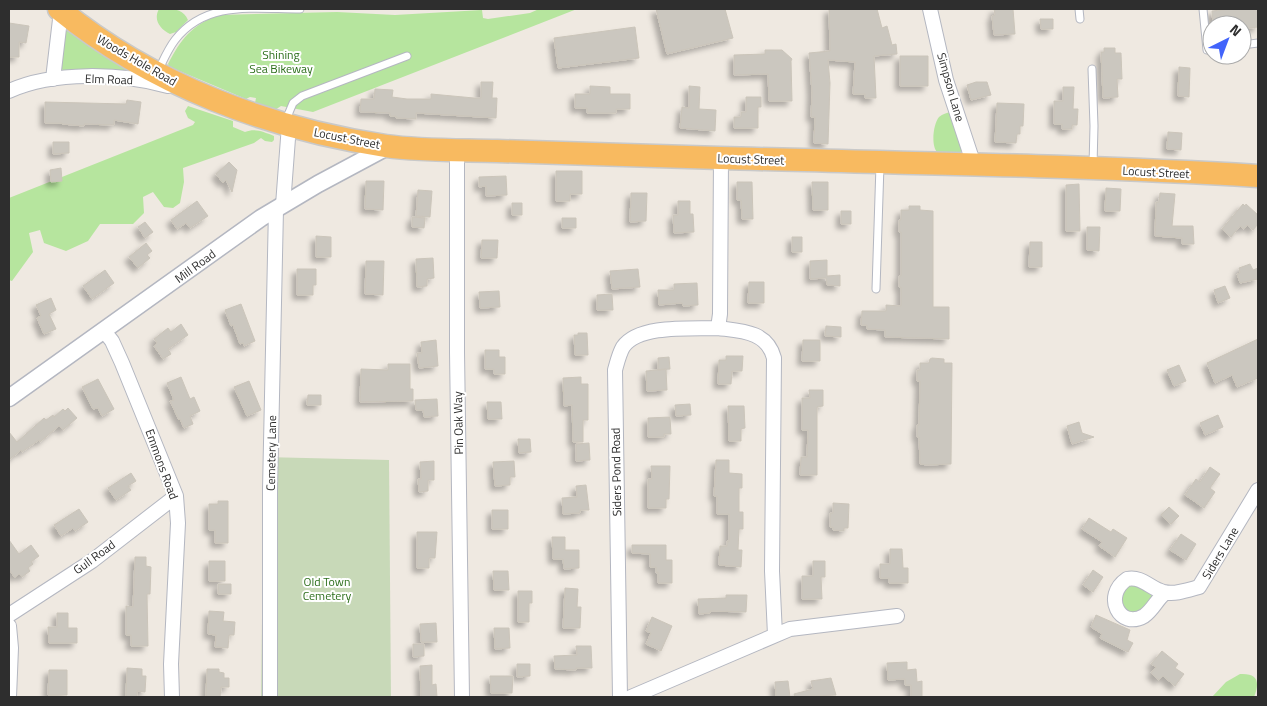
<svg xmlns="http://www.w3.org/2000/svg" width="1267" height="706" font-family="'Titillium Web',sans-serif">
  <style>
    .green { fill: #b6e59e }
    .cemetery { fill: #c8d9b8 }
    .building { fill: #cbc7bf; stroke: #cbc5ba; filter: url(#shadow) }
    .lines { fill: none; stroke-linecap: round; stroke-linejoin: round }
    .service-casing { stroke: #b4b7c1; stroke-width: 9 }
    .minor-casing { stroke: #b4b7c1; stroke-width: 16 }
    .tertiary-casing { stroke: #b4b7c1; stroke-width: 19 }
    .trunk-casing { stroke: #c9c9c9; stroke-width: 25 }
    .service { stroke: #fff; stroke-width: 7 }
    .minor { stroke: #fff; stroke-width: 14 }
    .tertiary { stroke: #fff; stroke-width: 16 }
    .trunk { stroke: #f8ba60; stroke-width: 22 }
    .labels { text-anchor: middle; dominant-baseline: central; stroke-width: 4; stroke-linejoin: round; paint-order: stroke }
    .park-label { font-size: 12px; fill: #2c6e1b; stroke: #fff }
    .street-label { font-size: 12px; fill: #2e2e2e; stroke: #fff }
  </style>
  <defs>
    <filter id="shadow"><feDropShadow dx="-4.5" dy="4.5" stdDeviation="2.5" flood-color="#0004"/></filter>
  </defs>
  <rect width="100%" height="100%" fill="#efe9e1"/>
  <path class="green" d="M159,9C170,8 183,8 188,20L176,32L170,34C160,29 153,20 159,9Z
    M539,9H577L313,112L281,106L275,110L255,103L256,98L250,97L246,99L170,67L168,64C181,39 191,26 218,15L337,12L395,15L482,10L483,18L488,19L530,13Z
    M68,27L129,70L128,72L63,71L61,67L64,30Z
    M188,106L233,121V127L245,132C256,128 263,132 274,136V140L272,142L265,141L261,138L254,143L183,168L184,182L180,203L173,208L164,207L153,192L143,197L144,213L133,224H100L88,241L66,251L44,243L40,230L29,233L33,252L12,281L9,280V198L193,125L195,122L188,118L185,111Z
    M951,112L962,150L960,153L937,152C931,146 933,124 939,117C943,114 946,113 951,112Z
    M1134,583L1152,594L1151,602L1137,614L1122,609L1121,594L1129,585Z
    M1240,674C1258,673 1260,682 1254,697H1212L1226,682Z"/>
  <path class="cemetery" d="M264,457L389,460L391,697H261Z"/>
  <path class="building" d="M656,9H725L733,38L667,54Z
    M829,9H877L882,28L887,26L892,45L896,44L897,54L874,56L876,98H865V94H853L855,62L828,60L830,83L828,144L814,143L815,117H811L812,92L809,53L830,51Z
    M994,9H1013L1015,34L994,35L992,16L995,15Z
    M1229,9H1258V27L1242,29V25H1213L1212,11Z
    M1040,19H1053V29H1041Z
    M9,23L29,26L26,43L19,42V57H9Z
    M635,27L639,58L558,68L554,38Z
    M1104,48H1115V53H1121L1122,79H1117L1118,97L1103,98L1101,52H1104Z
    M765,50H782L792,59L791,61L792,101H769L768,74L734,75V55L765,54Z
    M900,56H928V86H900Z
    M1179,67L1190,68L1189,97L1178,96Z
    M481,82H493L492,98H497L496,118L416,113V119L396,118V116H390V113L360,112L361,99H374L375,89L393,90L392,97L407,99H431V94L474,98H481Z
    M976,82H987L991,95L971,100L967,85Z
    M590,86L610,87V94H630V109H616V113H587V108H575V94H590Z
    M689,86L700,87L699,109L716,110L715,131L680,128L682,107L689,108Z
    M1063,87H1074L1073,109H1078L1077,125H1072V129H1062V124H1054V101H1063Z
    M746,97H761V107H758V128H734V117H741V112H746Z
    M127,100L141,102L138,124L114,120V125L84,124V126L62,124V123H45V102L126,104Z
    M997,103L1024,104L1023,126H1020V134H1017L1016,143L995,142Z
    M1168,132L1182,133L1181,150L1167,149Z
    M53,142H69V153L53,154Z
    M229,162L237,170L232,192L226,180L223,183L216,174Z
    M61,168L62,181L51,182L50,170Z
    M556,171H582V194H570V201H556Z
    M506,176L507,195L486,196V186L479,187V177Z
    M366,181H384L383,210L365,209Z
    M737,182H752L753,219H742L741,200H737Z
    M812,182H828V210H813Z
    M1079,184L1080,231H1066V185Z
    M1106,188L1121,189L1120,211H1105Z
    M418,190L432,191L430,217L416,216Z
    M631,193H647L646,221L630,222Z
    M1160,193L1175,194L1172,226H1193L1194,244H1182V238L1155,236L1156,202H1159Z
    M197,201L208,216L190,228L186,223L177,229L171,220Z
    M678,201H690V214H693L694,232L674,233L673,215H678Z
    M512,203H522V215H512Z
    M1243,204L1245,206L1246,204L1258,215V224L1253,230L1247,225L1244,229L1240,226L1231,237L1222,229Z
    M909,206H920V210L933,211V307H949V339L885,337V330L867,329V325H861L862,311H886V305L901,306V287H899V276H901V232H899V220H901V210H909Z
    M841,211H851V224H841Z
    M412,217L425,218L424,228L412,227Z
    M562,218H576V228H562Z
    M145,222L153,232L145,238L138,227Z
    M1087,227H1100L1099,251L1087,250Z
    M316,236L331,237V257H316Z
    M792,237H802V252H792Z
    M482,240H498L497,258H481Z
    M1030,242H1042V267H1029Z
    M146,243L152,251L147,255L150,258L138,268L129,257Z
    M433,258L434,278L427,279V286L417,287L416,259Z
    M827,260V276L840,275V286L827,285L826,278L810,279V261Z
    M366,261H384L383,295L365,294Z
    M1250,264L1253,270L1258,268V279L1240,283L1237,274L1240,273L1239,268Z
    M297,269H316V285H313V295H297Z
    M638,269L640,287L612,289L610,271Z
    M105,270L114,283L92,299L83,286Z
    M749,282H764V303H748Z
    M697,283L698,305L683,306L682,303L659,305L658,290H674V284Z
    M1225,286L1230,298L1218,303L1214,290Z
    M499,291L500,307L480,308L479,292Z
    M612,294L613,310H597V295Z
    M51,298L56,310L49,314L56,329L44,334L37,318L41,316L36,305Z
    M241,304L255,341L244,346L243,343L240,344L233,325L231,326L225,310Z
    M181,324L188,335L168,349L171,354L163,359L154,346L157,343L154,339L168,328L171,332Z
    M826,326L841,327V337L825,336Z
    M578,333H587L588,355H575L574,335H578Z
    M1258,339V378L1237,387L1232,375L1215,383L1207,363Z
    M436,340L438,366L419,368L417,353H422L421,342Z
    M803,340H820V361H802Z
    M485,350H499V357H505V374H494V369H485Z
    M726,356H743L742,371H732L731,384H718L719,360H726Z
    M669,357L670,369L658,370V358Z
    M932,358L944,359V363H952L951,464L927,465L920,464L919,437H917V425H919L920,381H917V370H920V363H929L930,359Z
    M388,364H410V389H413V401L360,402L361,369L388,370Z
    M1179,365L1186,381L1174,386L1167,370Z
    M666,369L667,390L647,391L646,371Z
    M181,377L190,399L194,397L200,411L190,416L193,424L184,428L180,419L179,420L170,401L174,400L167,383Z
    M581,377V384H588V420H583V442H573L572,405L564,406L563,378Z
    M98,379L114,409L102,416L98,408L93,409L82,387Z
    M249,381L261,410L247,416L234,387Z
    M809,390H823V406L817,407V475H800L801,457H807L808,430H802V398H810Z
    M308,395H321V405H307Z
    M437,399L438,416L424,417L423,410H416L415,400Z
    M487,402H501L502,419H488Z
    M690,404L691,415L676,416L675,405Z
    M728,406H744L745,428L741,429V441H729Z
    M68,408L77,418L63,430L59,426L40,442L39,440L22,452L21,450L9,460V432L17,442L44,418L46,420L53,415L54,417L63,409L65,411Z
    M1218,415L1223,427L1205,435L1200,423Z
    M670,417L671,434H664V437H648V418Z
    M1079,422L1082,433L1094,437L1072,444L1067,426Z
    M518,439H530L531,452L519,453Z
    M589,443L590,460L576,461V444Z
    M716,460H729V473L742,474V488H739V512H743V529H739L738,550H742L741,567L719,565L720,546H727V541L729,542V514H717V496H714Z
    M434,461V480H428V491L419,492L418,479H421L420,462Z
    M514,461L515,477H510V485L495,486L493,462Z
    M651,466H670L669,499H666V508H648V479H652Z
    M1210,467L1220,474L1210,488L1215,492L1204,508L1185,495L1196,479L1200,482Z
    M131,473L136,481L128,486L131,490L116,500L108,488Z
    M586,485L589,510H580V513L563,514L562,498L577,497L576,486Z
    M218,501H228V543H215V530H209V504H218Z
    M833,503L849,504L848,528H844V531L833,530V527H830V513H833Z
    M1169,507L1179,516L1171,524L1161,515Z
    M79,509L88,522L75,531L73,528L61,536L54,525Z
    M492,510H508V529H492Z
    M1089,518L1111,532L1113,529L1127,538L1115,557L1099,546L1102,542L1082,529Z
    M417,532H437L435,558H429V568H417Z
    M1181,534L1196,544L1186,560L1170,550Z
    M552,537H565V550H579V568L564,569L563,559H553Z
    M9,540L19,554L31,545L39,556L31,562L33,564L28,568L30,571L22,577L19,574L15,578L9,569Z
    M632,545H666V560H672V583H658V572L656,573V567H650V554L632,553Z
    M890,549H902L903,568H908V583H889V578H880V564H890Z
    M135,557H146V566L151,567L150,594H147L148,646H131V635H126V606L133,607Z
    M209,561H225V581H209Z
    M813,561H825V577H821L822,599H802V576H813Z
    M1093,570L1103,577L1093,592L1083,585Z
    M493,571H508L509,590H494Z
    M218,584H231V594H218Z
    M565,588L578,589L577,607H581L580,628H563Z
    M518,591H532V603H529V622H518Z
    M726,595H747L746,612L710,611V613L699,614L698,599L726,598Z
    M209,611L224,612L223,621L235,622L234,635H229L228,648L215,647L216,635L208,634Z
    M57,613H68V628H77V643H49L48,627H57Z
    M1096,615L1130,630L1127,640L1133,643L1128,652L1100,638L1102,634L1091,627Z
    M652,617L672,626L661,651L646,644L651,633L646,631Z
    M436,623L437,642H421L420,624Z
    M494,628H509L510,648L495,649Z
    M413,644H424V656L413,657Z
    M576,646H591L592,668H576V670L555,669L554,656L577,655Z
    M1162,651L1178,664L1175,668L1184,674L1175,686L1163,676L1159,680L1151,673L1156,667L1151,664Z
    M907,662V670L916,669L917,682L922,681V697H911V685H905V679L888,680L887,663Z
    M517,664H530V676L517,677Z
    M432,665V685L436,684L437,697H421L420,666Z
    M127,668L142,669V676H146L145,692L137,691V697H126Z
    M207,669H219V672L224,673V678H229V687H221L220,697H206Z
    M49,670H67V695H48Z
    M490,676H513L512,693H491Z
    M831,678L836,695L795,697L794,694L813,689L811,681Z
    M788,681L790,697H776L775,682Z"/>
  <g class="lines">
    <defs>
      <path id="service" d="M1079,9L1080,19
        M1203,9L1207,50L1212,49
        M1242,45L1258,43
        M1092,69L1094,126L1093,166
        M158,71C163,61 168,49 175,40C206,0 254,9 300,9
        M285,122L293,103L302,96L407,56
        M876,289L880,165"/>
      <path id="minor" d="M930,9L946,80L974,165
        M53,79L61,11
        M9,91C53,71 122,73 168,86
        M457,150V352L462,697
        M283,205L289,125
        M718,328C741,331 767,331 774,358L772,571L775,635
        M104,331L112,341L122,363L176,496L178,523L171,664L172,697
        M1165,593C1157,599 1153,610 1144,616C1120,630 1102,596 1127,579C1143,576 1150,589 1164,592C1174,595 1188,590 1199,587L1258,490
        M9,615L92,561L176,496
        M9,626L11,648L9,697
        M270,697V490L276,209
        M620,697L615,370C617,363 619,354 623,347C639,324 693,329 718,328L720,314L721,158
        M631,697L790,629L897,616"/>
      <path id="tertiary" d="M9,398L261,218L318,184L389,146"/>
      <path id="trunk" d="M59,9C151,84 269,129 386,146C422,151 460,150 497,151C571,154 646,155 720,158C899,163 1079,165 1258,176"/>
    </defs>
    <use href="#service" class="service-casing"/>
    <use href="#minor" class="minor-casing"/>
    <use href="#tertiary" class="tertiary-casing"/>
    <use href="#trunk" class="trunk-casing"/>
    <use href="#service" class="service"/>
    <use href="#minor" class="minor"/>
    <use href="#tertiary" class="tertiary"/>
    <use href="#trunk" class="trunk"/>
  </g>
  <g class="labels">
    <g class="park-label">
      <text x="281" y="54">Shining<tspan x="281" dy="14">Sea Bikeway</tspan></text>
      <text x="327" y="581">Old Town<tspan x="327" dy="14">Cemetery</tspan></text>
    </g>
    <g class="street-label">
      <text transform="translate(137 60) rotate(30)">Woods Hole Road</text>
      <text transform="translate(109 79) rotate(2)">Elm Road</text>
      <text transform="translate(951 87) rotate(74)">Simpson Lane</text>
      <text transform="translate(347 138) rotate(11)">Locust Street</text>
      <text transform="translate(751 159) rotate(2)">Locust Street</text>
      <text transform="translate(1156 172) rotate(3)">Locust Street</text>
      <text transform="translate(195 266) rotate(-36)">Mill Road</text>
      <text transform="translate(458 423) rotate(-91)">Pin Oak Way</text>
      <text transform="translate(271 453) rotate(-89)">Cemetery Lane</text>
      <text transform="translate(162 464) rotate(70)">Emmons Road</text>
      <text transform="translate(616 472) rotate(-91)">Siders Pond Road</text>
      <text transform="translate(1220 553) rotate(-59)">Siders Lane</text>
      <text transform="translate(94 557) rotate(-36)">Gull Road</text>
    </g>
  </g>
  <rect width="1267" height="706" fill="none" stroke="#2e2e2e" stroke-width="20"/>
  <g transform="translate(1227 40) rotate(42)"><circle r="24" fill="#ffffff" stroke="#ababab"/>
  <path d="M0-4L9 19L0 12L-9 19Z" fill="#4264fb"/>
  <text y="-8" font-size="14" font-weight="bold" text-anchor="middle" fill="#2e2e2e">N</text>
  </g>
</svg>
